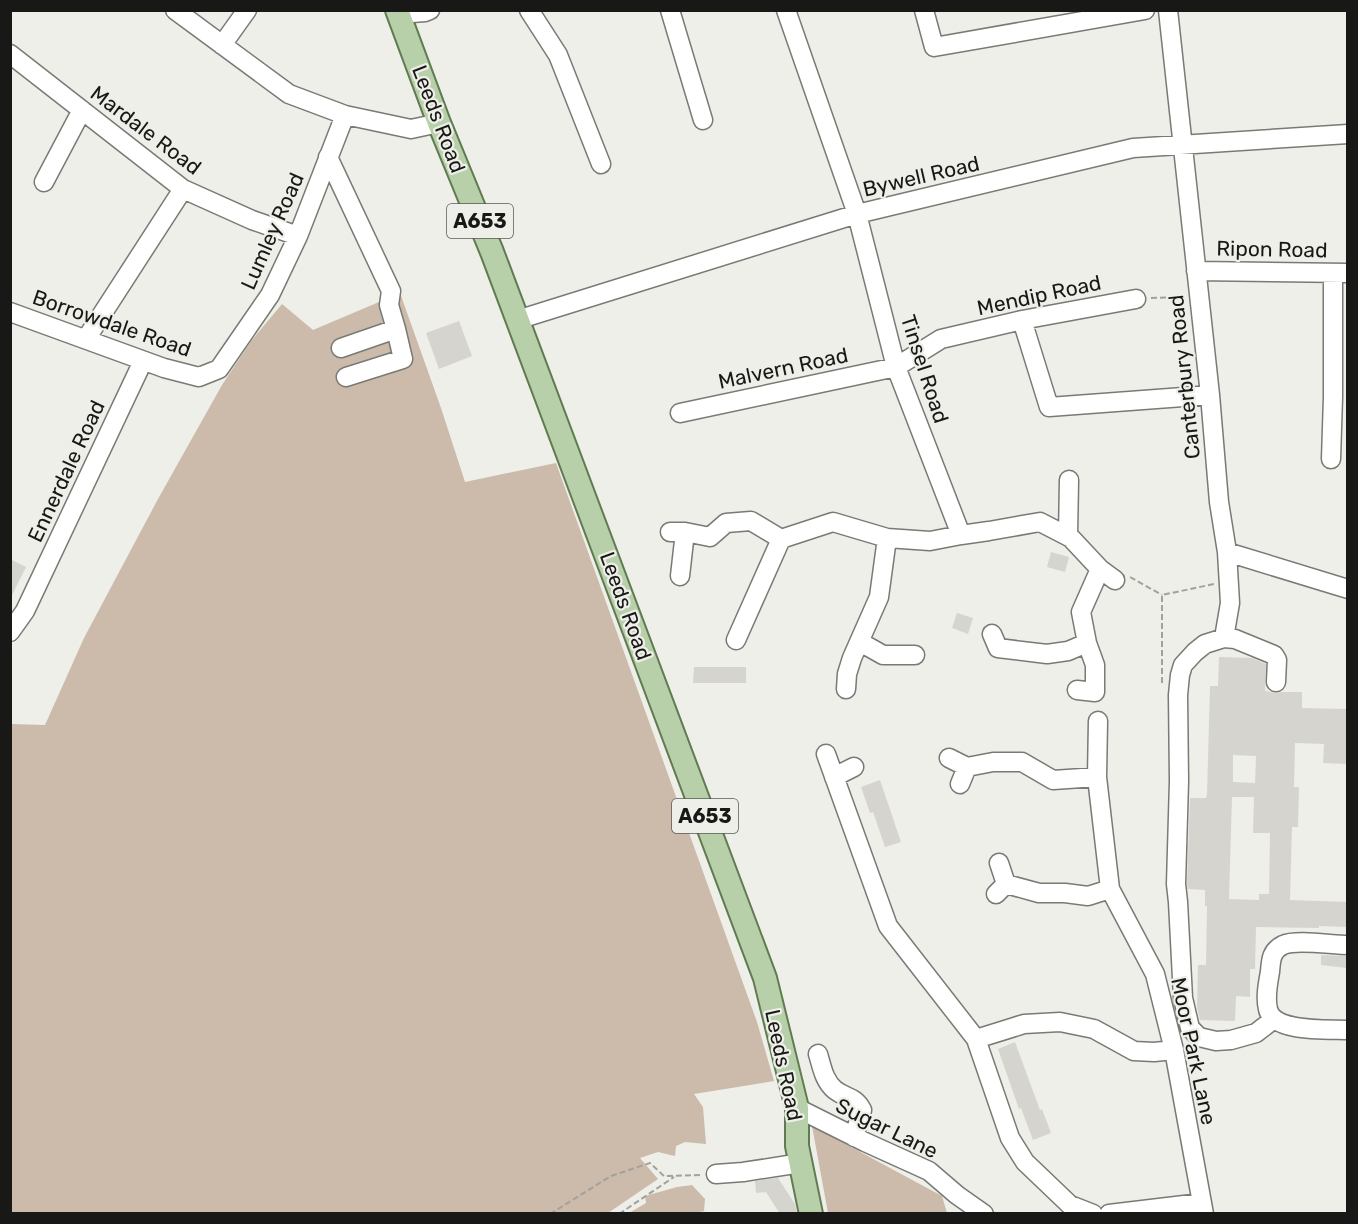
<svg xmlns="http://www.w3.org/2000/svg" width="1358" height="1224" font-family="Rubik,sans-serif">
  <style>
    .green { fill: #ccbaab }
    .building { fill: #d6d4ce; fill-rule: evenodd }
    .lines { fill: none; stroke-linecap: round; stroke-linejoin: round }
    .minor-casing { stroke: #797a74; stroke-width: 21 }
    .major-casing { stroke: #607b51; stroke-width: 26 }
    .path { stroke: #a1a29d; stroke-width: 2; stroke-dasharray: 6 3; stroke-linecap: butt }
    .minor { stroke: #fff; stroke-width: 18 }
    .major { stroke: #b7d0aa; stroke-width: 22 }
    .labels { text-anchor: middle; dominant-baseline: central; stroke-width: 4.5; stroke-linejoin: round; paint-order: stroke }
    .shield { fill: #eeefe9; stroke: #585955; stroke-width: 1.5 }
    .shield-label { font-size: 20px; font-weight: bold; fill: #181916 }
    .street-label { font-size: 21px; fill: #181916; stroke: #eeefe9 }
  </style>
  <rect width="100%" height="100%" fill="#eeefe9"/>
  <path class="green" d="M395,279L441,408L465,482L556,463L757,1022L774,1081L694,1094L703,1107L706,1144L685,1142L676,1146L675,1156L658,1152L640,1158L658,1179L608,1213L11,1214V724L45,725L84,638L158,499L222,385L251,341L282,304L313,330L379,302Z
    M812,1126L942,1196L947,1213H828Z
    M692,1185L705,1199L704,1211L691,1214L629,1213L646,1203L645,1196L677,1187Z"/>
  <path class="building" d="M459,321L472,356L439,369L426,333Z
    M1051,552L1069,557L1065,572L1047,567Z
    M10,559L26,567L10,599Z
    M957,613L973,618L968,634L952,628Z
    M1219,657L1252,658L1266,664L1265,691L1276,693L1281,692H1302V708L1347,709V764L1323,763L1324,744L1295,743L1294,787H1299L1298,827H1292L1290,900L1347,902V927L1319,926V928L1256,927L1255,969H1250V997L1236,996L1235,1021L1200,1020L1197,1007L1198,965H1206L1207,906H1205V890L1188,889L1187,884L1190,798H1206L1207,795L1210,686H1218ZM1233,755L1256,756L1255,783L1233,782ZM1232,797H1254L1253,833H1270L1269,894H1259V900L1229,899Z
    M694,667H746V683H693Z
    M880,780L901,842L885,847L873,812L870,813L861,787Z
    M1321,955L1347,956V968L1321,965Z
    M1015,1042L1040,1110L1042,1109L1051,1133L1033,1140L1021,1108L1019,1109L998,1049Z
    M778,1178L795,1204L797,1214H780L766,1192L756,1193L755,1181Z"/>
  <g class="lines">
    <defs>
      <path id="minor" d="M175,10L289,94L345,115L411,129L439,123
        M529,10L558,55L601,164
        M670,10L703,120
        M786,10L857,214L896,367L961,535
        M924,10L934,47L1145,10
        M1168,10L1210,395L1219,502L1227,552L1230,603L1224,638
        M399,14L425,12L430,10
        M222,45L247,10
        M10,54L183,189L252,220L298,236
        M328,157L391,291L389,305L396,329L341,348
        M44,182L82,110
        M1196,271L1348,273
        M10,312L164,368L199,377L219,369L270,295L298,236L345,115
        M517,320L857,214L1133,148L1348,134
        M1022,320L1049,407L1210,395
        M86,339L183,189
        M346,377L403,359L396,329
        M680,413L896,367L941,339L1022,320L1136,299
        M1331,459L1333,397V273
        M670,532H685L710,537L726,523L751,521L781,539L833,522L887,538L930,541L961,535L989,531L1040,522L1071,538L1100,569L1115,580
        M1068,536L1069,480
        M1227,552L1348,589
        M680,576L685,532
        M10,632L25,611L143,361
        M992,634L998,648L1047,654L1068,651L1087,643L1081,612L1100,569
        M736,640L781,539
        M860,642L883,655H915
        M846,689L847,674L852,658L879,597L887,538
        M1077,690L1095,692V665L1087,643
        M826,754L888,926L976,1039L1010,1138L1025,1162L1070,1205L1093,1214
        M949,758L967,767L993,762H1022L1053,780L1097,777L1110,889L1155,974L1174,1050L1204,1214
        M834,777L854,767
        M1097,777L1098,721
        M960,784L967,767
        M1006,884L1039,893H1065L1088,896L1110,889
        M996,894L1006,884L999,863
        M1348,945C1332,945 1296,939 1283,945C1271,951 1271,960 1270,972C1268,983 1265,997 1268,1009C1273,1033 1328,1029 1348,1030
        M1274,1019L1256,1033L1231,1040L1216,1041L1199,1037L1190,1028L1183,998L1178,902L1176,884L1179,781L1178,695L1180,675L1183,665L1195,652L1205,644L1224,638L1235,639L1274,655L1277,660L1276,682
        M976,1039L1024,1024L1060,1022L1094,1029L1134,1051L1154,1052L1174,1050
        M818,1054C822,1067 824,1081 835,1090C845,1098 855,1096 862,1110L854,1137
        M797,1108L865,1142L929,1171L957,1195L984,1214
        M716,1174L743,1172L801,1163
        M1109,1214L1201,1203"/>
      <path id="major" d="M397,10L439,123L492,252L765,978L797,1108V1146L811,1214"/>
    </defs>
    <use href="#minor" class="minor-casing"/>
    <use href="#major" class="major-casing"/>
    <path class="path" d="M1151,298L1184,297
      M1130,577L1162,595
      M1162,683V595L1214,584
      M550,1214L611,1176L650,1163L664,1176L700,1175
      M619,1214L674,1177"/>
    <use href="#minor" class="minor"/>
    <use href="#major" class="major"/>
  </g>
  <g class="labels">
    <g class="shield">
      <rect x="447" y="204" width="66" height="34" rx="4.5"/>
      <rect x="672" y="799" width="66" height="34" rx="4.5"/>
    </g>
    <g class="shield-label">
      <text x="480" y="221">A653</text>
      <text x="705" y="816">A653</text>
    </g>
    <g class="street-label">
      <text transform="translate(439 119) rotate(69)">Leeds Road</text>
      <text transform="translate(146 130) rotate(37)">Mardale Road</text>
      <text transform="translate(921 176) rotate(-13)">Bywell Road</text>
      <text transform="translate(272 231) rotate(-66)">Lumley Road</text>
      <text transform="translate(1272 249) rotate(1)">Ripon Road</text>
      <text transform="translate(1039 295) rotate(-12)">Mendip Road</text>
      <text transform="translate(112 323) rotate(19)">Borrowdale Road</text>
      <text transform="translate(783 368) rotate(-12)">Malvern Road</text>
      <text transform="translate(925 369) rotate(72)">Tinsel Road</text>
      <text transform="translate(1184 377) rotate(-96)">Canterbury Road</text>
      <text transform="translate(66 471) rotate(-65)">Ennerdale Road</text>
      <text transform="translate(626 606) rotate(70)">Leeds Road</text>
      <text transform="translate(1194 1051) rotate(78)">Moor Park Lane</text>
      <text transform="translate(784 1065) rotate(78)">Leeds Road</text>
      <text transform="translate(887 1128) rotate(26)">Sugar Lane</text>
    </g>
  </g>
  <rect width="1358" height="1224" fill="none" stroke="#181916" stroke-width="24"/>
</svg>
